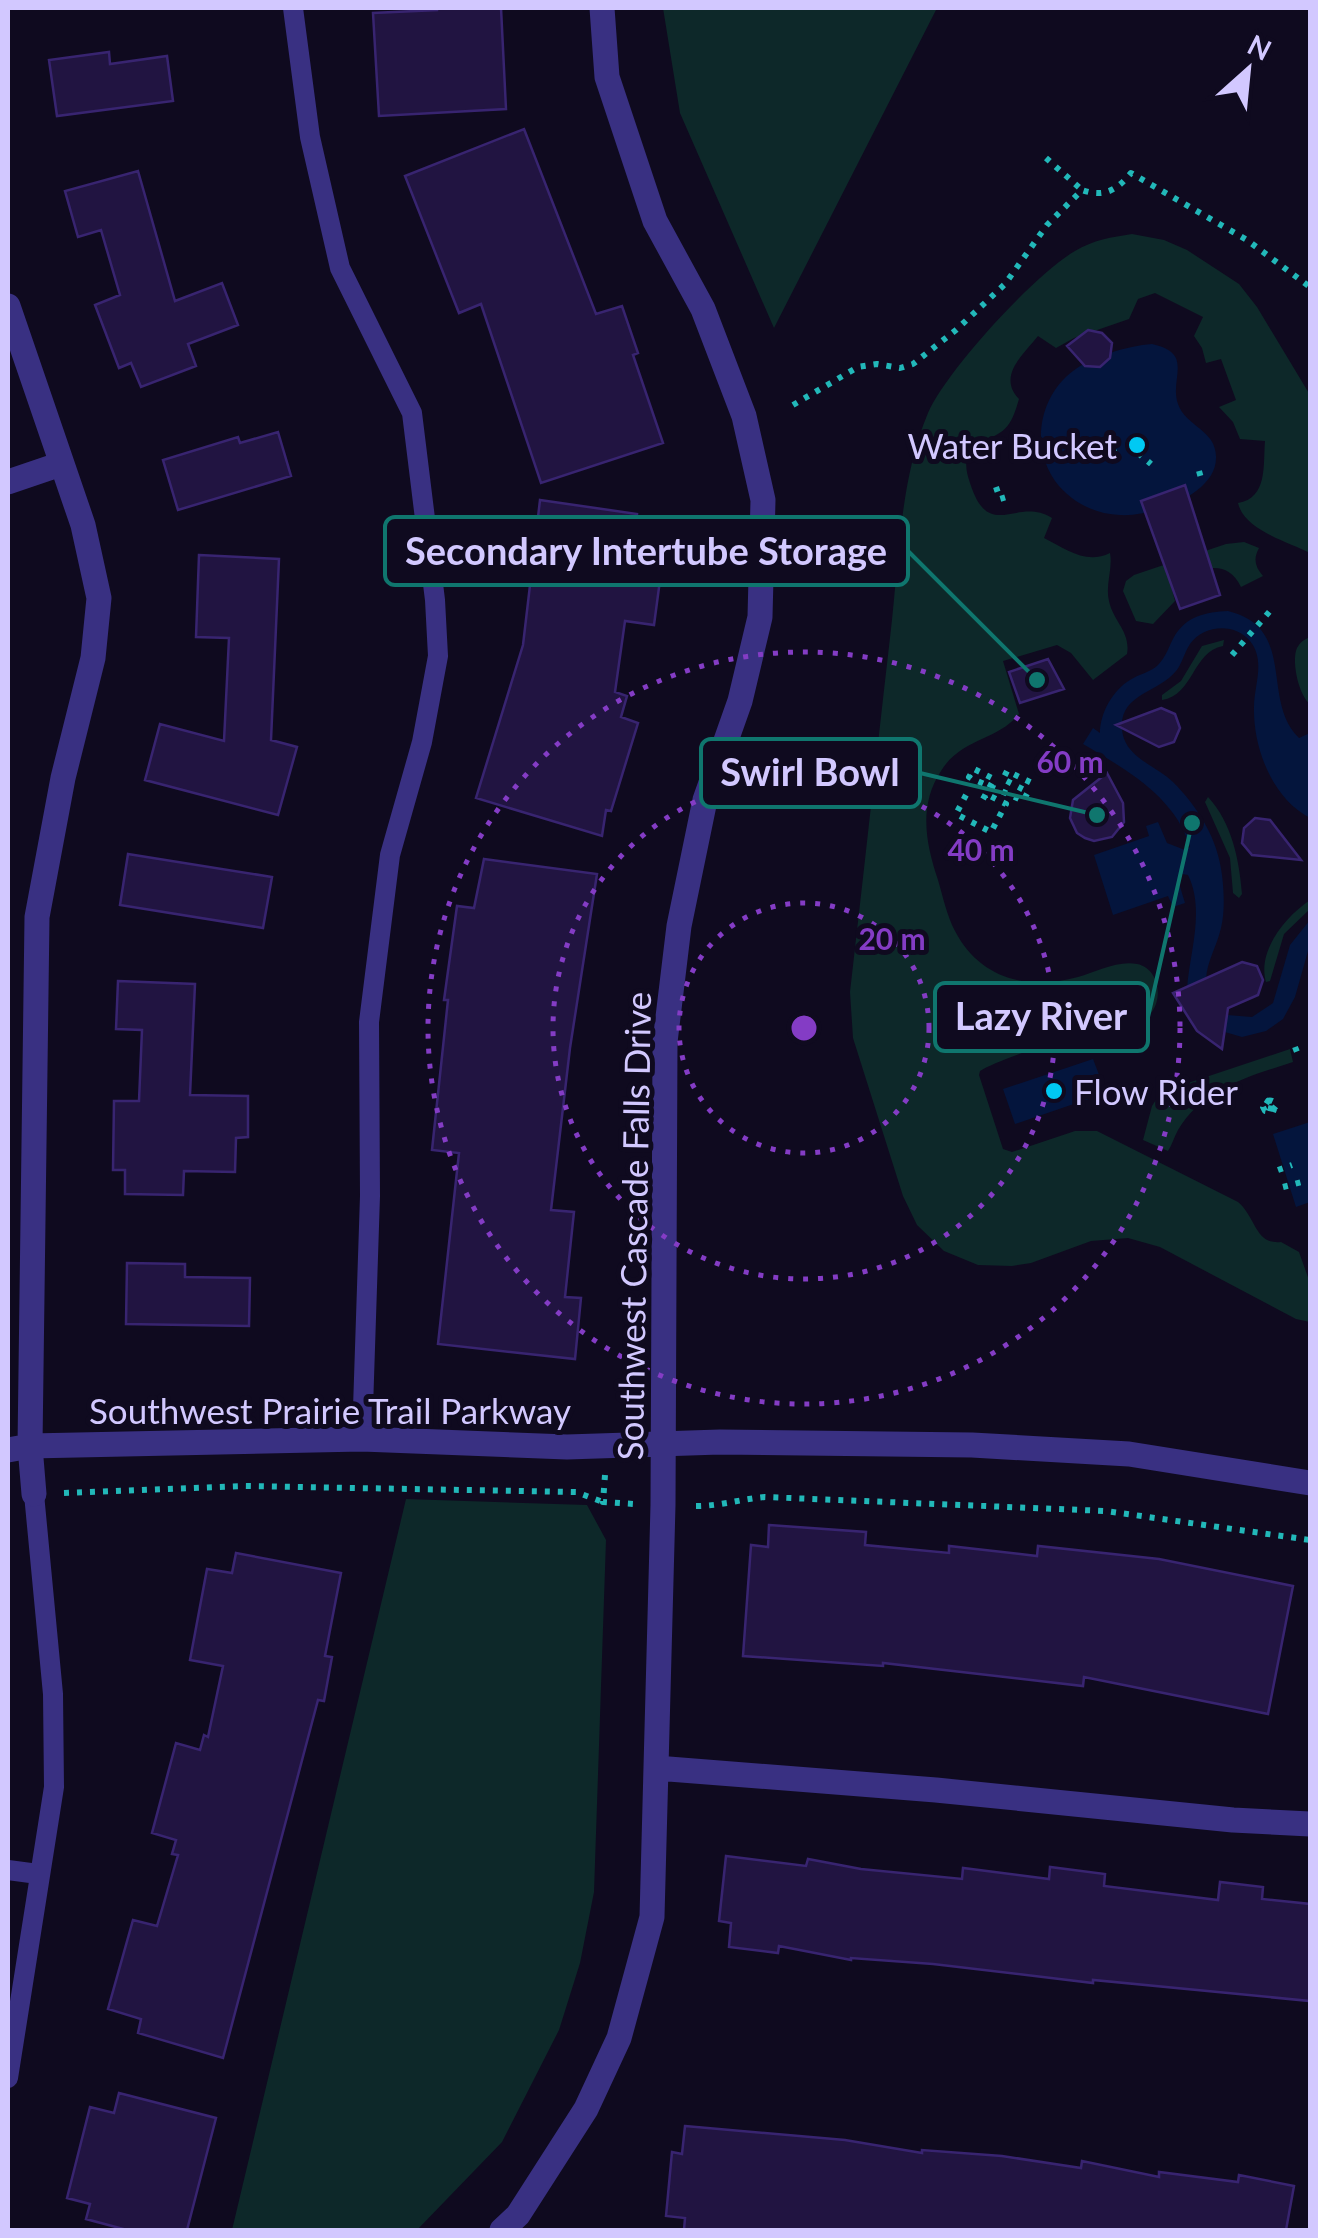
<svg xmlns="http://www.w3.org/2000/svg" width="1318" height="2238" font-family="Lato,sans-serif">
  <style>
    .green { fill: #0d2829 }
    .water { fill: #04153d }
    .building { fill: #211441; stroke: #382470; stroke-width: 2.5 }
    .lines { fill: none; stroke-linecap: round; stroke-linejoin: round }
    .path { stroke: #22b8b9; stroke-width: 6; stroke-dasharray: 5 8; stroke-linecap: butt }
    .lane { stroke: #393082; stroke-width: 20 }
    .street { stroke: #393082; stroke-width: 25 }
    .ring { fill: none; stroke: #843cc5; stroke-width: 5; stroke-dasharray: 5 10 }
    .poi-dot { fill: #00c9f3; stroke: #0f0a1f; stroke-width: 4 }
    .labels { text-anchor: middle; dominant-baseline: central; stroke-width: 10; stroke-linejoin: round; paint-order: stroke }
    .poi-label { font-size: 35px; fill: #d2c8ff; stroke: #0f0a1f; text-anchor: end }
    .street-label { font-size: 35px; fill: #d2c8ff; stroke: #0f0a1f }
    .centre { fill: #843cc5; stroke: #0f0a1f; stroke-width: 5 }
    .ring-label { font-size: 30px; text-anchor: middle; font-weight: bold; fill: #843cc5; stroke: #0f0a1f; stroke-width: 10; stroke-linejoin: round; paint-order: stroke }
    .leader { fill: none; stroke: #0f766e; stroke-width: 4 }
    .callout-dot { fill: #0f766e; stroke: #0f0a1f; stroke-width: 4 }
    .callout { fill: #0f0a1f; stroke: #0f766e; stroke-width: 4 }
    .callout-label { font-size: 38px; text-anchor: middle; font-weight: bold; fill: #d2c8ff }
  </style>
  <rect width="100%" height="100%" fill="#0f0a1f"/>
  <path class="green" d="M663,8H937L774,328L680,113Z
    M1132,234L1164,240L1187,250L1239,284L1257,307L1310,395V553C1288,542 1244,530 1238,503C1268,498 1263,465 1265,441L1240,439L1233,422L1219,407L1236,400L1221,359L1206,363L1202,348L1194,336L1203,317L1155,293L1138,299L1129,319L1074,338L1056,348L1038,336C1023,355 997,376 1019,399C1009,434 1003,431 973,446C964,458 965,468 970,483C989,543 1016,496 1052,518L1044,538C1066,549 1086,565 1110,553C1113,569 1105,585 1109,601C1113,621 1131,632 1127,654L1093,680L1071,653L1057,645L1003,661L1019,714C997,741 961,738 941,771C918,806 926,844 938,880C943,897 947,916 955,931C980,979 1028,991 1078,977C1096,972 1118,960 1137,964C1158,968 1164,997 1151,1013C1140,1027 1111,1028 1095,1031C1071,1036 999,1059 980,1071L979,1075L1003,1149L1012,1152L1075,1131H1097L1238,1202C1256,1217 1255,1245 1281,1242L1299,1252L1310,1283V1322L1296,1319L1160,1247L1128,1238L1091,1241L1031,1263L1012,1266L978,1265L944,1251L917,1225L903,1196L853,1038L850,992C864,871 877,750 891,629C899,559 900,479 928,413C946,371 1035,274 1075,251C1093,240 1112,237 1132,234Z
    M1244,542L1259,548C1253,559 1255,567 1263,576L1241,587C1225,554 1196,572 1170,582L1175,601L1153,624L1136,621L1123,591L1126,581L1134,575L1226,544Z
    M1310,637V704C1299,696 1291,661 1297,648C1301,641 1304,640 1310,637Z
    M1224,640L1223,646C1192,652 1194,695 1162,700V695L1181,681L1202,646Z
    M1208,797C1232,823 1239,859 1242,894L1239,898L1233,893L1230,858L1205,802Z
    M1310,900V909L1284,934L1270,981L1266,982C1257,951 1285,917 1310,900Z
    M1290,1049L1293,1062C1250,1076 1203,1088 1178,1130C1174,1137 1172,1145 1168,1151L1143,1140L1152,1106L1161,1092Z
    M406,1499L587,1505L606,1540L594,1892L580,1963L559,2030L502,2142L417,2230H232Z"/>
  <path class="water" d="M1152,344C1195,353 1169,379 1178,404C1186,427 1217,430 1216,458C1216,495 1151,517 1120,515C1096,514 1075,504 1059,486C1030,452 1037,398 1073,371C1093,356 1127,346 1152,344Z
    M1228,611C1298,628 1260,700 1299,738L1310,733V818C1272,798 1253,748 1254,707C1254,685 1266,661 1250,641C1235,622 1203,625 1190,644C1184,653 1182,664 1176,671C1158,693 1119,694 1122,729C1124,757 1155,765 1173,782C1198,807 1218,839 1222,875C1224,891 1225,912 1221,928C1217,946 1207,961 1206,979L1227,1015L1252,1017L1273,1003L1290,945L1310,920V944L1295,997L1283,1019L1266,1031L1242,1037L1218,1030L1187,988C1190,951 1205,910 1188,875L1182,874L1178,880L1185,903L1173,907L1168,896L1113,915L1094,855L1149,836L1146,826L1158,822L1167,843L1185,850L1190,847C1175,796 1125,769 1083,744L1093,728L1100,733C1100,713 1113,690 1130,680C1139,674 1151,672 1158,665C1166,657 1169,646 1174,637C1186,616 1206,612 1228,611Z
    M1093,1059L1106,1093L1015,1124L1003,1089Z
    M1310,1122V1202L1296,1207L1273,1134Z"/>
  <path class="building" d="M437,8H501L506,109L379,116L373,13L437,10Z
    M109,52L110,64L167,56L173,101L57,116L49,60Z
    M524,129L596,314L622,306L638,353L633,355L663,443L541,483L481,304L459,313L405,176Z
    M138,171L175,301L222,283L238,325L188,344L196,366L141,387L131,363L119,368L95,305L120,295L101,230L78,237L65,191Z
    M1088,330L1102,333L1112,343L1110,358L1100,367L1085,366L1067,346Z
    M278,432L291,476L178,510L163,460L238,437L240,443Z
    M1185,485L1220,595L1180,609L1141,501Z
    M540,500L637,514L635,531L666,535L654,625L625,621L615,692L627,696L621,717L638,723L611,811L606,810L602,836L476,798L523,645Z
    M199,555L279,559L271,740L297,747L278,815L145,780L160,724L224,741L229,638L196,637Z
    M1048,659L1064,689L1020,703L1009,672Z
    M1161,708L1175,714L1180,728L1174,742L1159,747L1116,725Z
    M1107,773L1123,803L1124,822L1112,837L1094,841L1085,838L1077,833L1070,818L1073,800Z
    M1255,818L1270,820L1301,860L1252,855L1242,843L1244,828Z
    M128,854L272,877L263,928L120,905Z
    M484,859L597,874L570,1048L551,1210L574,1212L565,1297L581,1298L575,1359L438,1344L459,1153L432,1150L448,1000H444L457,906L474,908Z
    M1242,962L1257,966L1263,980L1258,995L1228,1008L1222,1049L1197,1031L1173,993Z
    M118,981L195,984L190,1095L248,1096V1137L236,1138L235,1172L184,1171L183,1195L125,1194V1170H113L114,1101H139L142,1030L116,1029Z
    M127,1263L185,1264V1277L250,1278L249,1326L126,1324Z
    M769,1525L866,1532L865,1545L949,1553V1546L1037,1556L1038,1546L1159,1559L1293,1586L1268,1714L1084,1677L1083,1686L883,1663V1666L743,1656L751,1545L768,1547Z
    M236,1553L341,1573L325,1656L332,1657L324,1701L318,1700L223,2058L138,2033L141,2019L108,2009L133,1920L157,1926L178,1855L172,1854L176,1840L152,1833L176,1743L200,1750L204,1735L208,1737L223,1666L190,1660L207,1569L232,1573Z
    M726,1856L806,1866L808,1859L861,1869L962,1879L963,1868L1049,1879L1050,1867L1105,1874L1104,1886L1218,1900L1220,1882L1263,1887L1262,1899L1310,1904V2001L1093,1980V1983L933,1964L851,1958V1960L779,1946L778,1953L729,1947L731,1923L719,1921Z
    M119,2093L216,2118L187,2230H127L86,2219L90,2204L67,2198L90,2107L114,2113Z
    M685,2126L845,2140L922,2153V2150L1002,2156L1081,2168L1082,2161L1159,2177V2172L1238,2182L1239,2175L1294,2186L1286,2230H684L685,2218L666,2216L672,2152L682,2154Z"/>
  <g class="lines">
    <path class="path" d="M1046,158L1082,190
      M793,405L858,367L877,364L900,368L913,364L956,330L1005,284L1047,225L1082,190C1104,198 1117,190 1131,173L1247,240L1310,287
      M1138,453L1151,464
      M1113,454L1124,449
      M1199,471L1201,478
      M996,487L1000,499L1010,496
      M1232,655L1270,611
      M966,795L956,814L991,832L1006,804L986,794L985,797
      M983,799L994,779L974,769L969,777C987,786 1005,792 1023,801L1028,792L1003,779L1007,771L1036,785
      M1295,1047L1299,1057
      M1273,1112L1276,1104C1272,1098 1264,1100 1263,1107L1265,1111L1271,1112L1276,1106L1268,1101L1264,1107L1273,1109
      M1278,1170L1292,1165
      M1283,1187L1302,1182
      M605,1475L603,1502L634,1504
      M64,1493L245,1486L576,1492L603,1502
      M696,1506C721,1506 741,1499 765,1497L1106,1511L1310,1540"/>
    <path class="lane" d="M293,8L310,137L340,268L412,413L435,600L438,656L422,742L390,855L369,1022L370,1196L362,1439
      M8,1870L38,1874
      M8,2078L54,1787L53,1694L34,1494"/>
    <path class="street" d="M8,306L83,525L99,598L93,658L63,778L37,917L30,1446L34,1494
      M8,482L61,464
      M8,1450L30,1446L362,1439L567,1447L720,1442L972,1445L1129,1454L1310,1483
      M656,1768L936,1790L1233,1820L1310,1824
      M502,2230L518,2215L586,2109L619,2038L652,1917L663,1505L665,1042L679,926L705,800L740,701L760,617L763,500L744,416L703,309L655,221L607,77L602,8"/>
  </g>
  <g class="ring">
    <circle cx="804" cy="1028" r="125"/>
    <circle cx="804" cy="1028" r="251"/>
    <circle cx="804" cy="1028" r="376"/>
  </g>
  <g class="poi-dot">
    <circle cx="1137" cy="445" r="10"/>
    <circle cx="1054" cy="1091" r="10"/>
  </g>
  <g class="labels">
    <g class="poi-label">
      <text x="1117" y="445">Water Bucket</text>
      <text x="1074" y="1091" text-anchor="start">Flow Rider</text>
    </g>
    <g class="street-label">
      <text transform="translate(633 1226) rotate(-89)">Southwest Cascade Falls Drive</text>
      <text x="330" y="1410">Southwest Prairie Trail Parkway</text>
    </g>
  </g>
  <circle cx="804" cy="1028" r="15" class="centre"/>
  <g class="ring-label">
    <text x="1070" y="773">60 m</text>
    <text x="981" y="861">40 m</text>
    <text x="892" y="950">20 m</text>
  </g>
  <path class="leader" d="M1037 680L908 551M1097 815L920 773M1192 823L1148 1017"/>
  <g class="callout-dot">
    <circle cx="1037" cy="680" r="10"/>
    <circle cx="1097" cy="815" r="10"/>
    <circle cx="1192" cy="823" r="10"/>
  </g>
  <g class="callout">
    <rect x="385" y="517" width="523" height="68" rx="10"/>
    <rect x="701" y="739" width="219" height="68" rx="10"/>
    <rect x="935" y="983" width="213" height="68" rx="10"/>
  </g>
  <g class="callout-label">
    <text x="646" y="565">Secondary Intertube Storage</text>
    <text x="810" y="786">Swirl Bowl</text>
    <text x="1041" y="1030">Lazy River</text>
  </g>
  <rect width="1318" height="2238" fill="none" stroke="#d2c8ff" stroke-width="20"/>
  <g transform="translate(1248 70) rotate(27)" stroke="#0f0a1f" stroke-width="8" paint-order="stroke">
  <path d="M0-8L18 38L0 25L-18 38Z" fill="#d2c8ff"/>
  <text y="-15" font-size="28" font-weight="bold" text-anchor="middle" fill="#d2c8ff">N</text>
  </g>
</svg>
